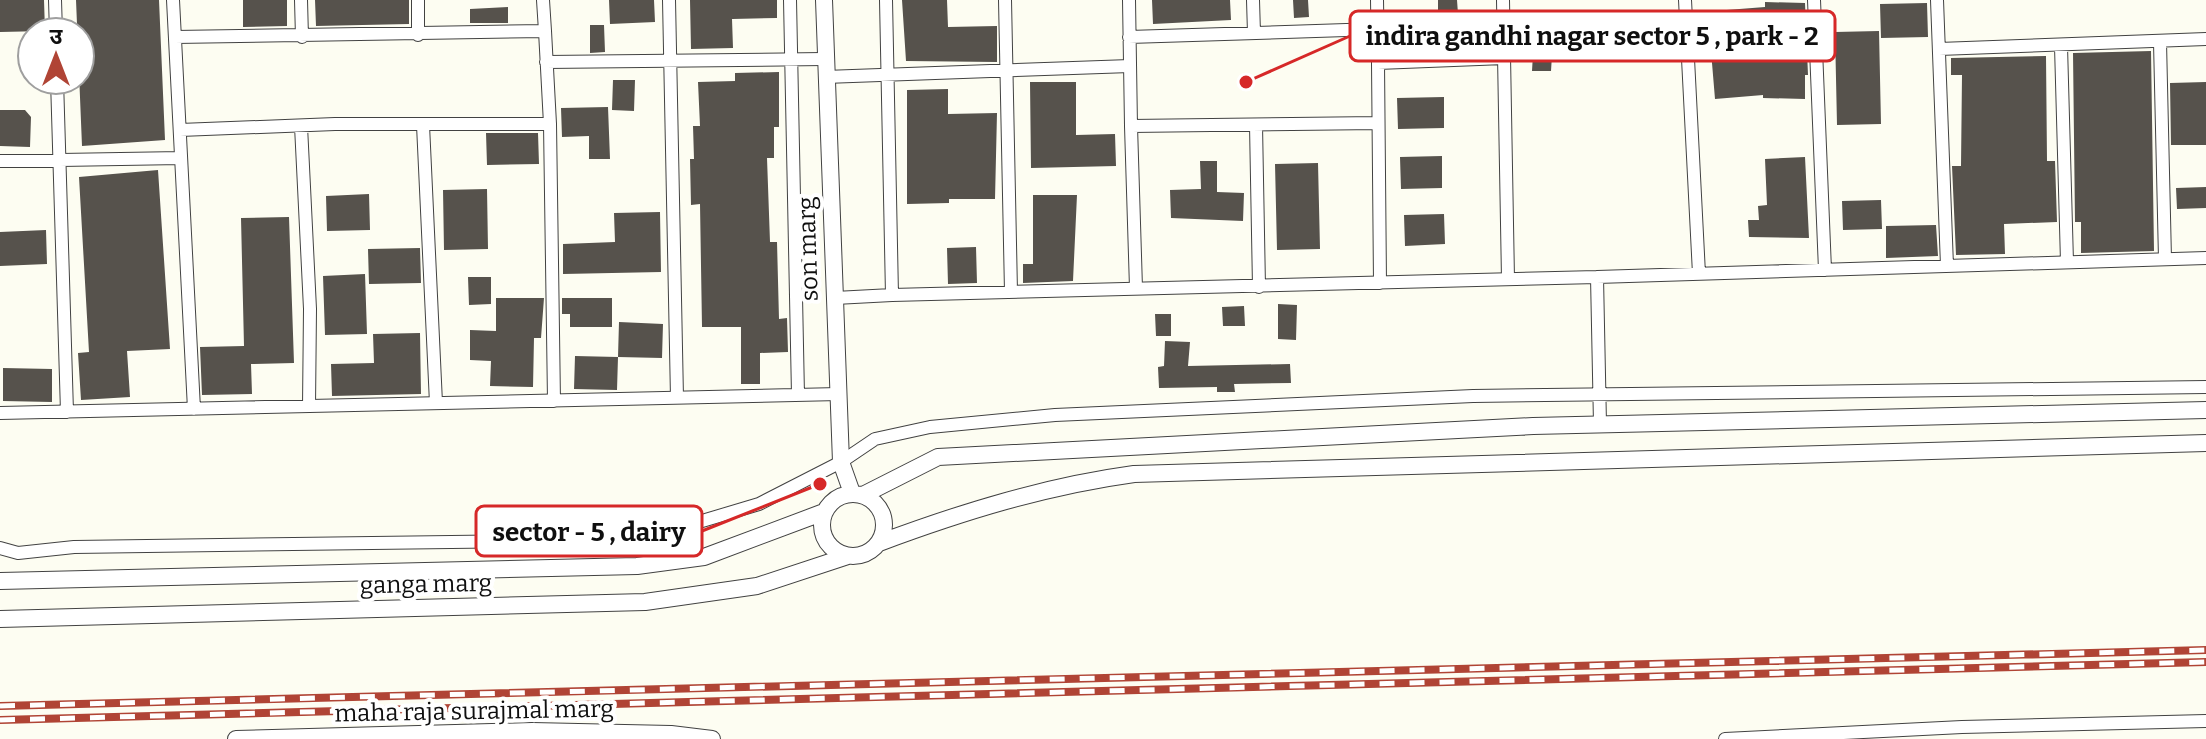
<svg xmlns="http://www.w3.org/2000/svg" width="2206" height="739" font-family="Bitter,'Noto Sans Devanagari',serif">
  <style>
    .building { fill: #56524c }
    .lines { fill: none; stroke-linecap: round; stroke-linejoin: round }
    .minor-casing { stroke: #424242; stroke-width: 14 }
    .tertiary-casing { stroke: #424242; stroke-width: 18 }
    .minor { stroke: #fff; stroke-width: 12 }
    .tertiary { stroke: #fff; stroke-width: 16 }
    .rail-casing { stroke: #b04435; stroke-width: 8 }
    .rail { stroke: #fff; stroke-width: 5; stroke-dasharray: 15; stroke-linecap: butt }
    .labels { text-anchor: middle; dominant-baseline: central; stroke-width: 8; stroke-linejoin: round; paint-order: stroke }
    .street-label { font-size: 24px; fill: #0f0f0f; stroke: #fff }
    .leader { fill: none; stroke: #d62828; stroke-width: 3 }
    .callout-dot { fill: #d62828; stroke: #fff; stroke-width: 3 }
    .callout { fill: #fff; stroke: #d62828; stroke-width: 3 }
    .callout-label { font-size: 26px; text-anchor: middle; font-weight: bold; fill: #0f0f0f }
  </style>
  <rect width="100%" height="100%" fill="#fdfdf2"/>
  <path class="building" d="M0,0H44L45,31L0,32Z
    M76,0H159L165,140L82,146Z
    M243,0H287V26L243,27Z
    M315,0H409V24L316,26Z
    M609,0H654L655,22L610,24Z
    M690,0H777V18L732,19L733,48L691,49Z
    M902,0H947L948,27L997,26V62L906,61Z
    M1152,0H1230L1231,20L1153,24Z
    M1293,0H1308L1309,17L1294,18Z
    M1438,0H1457L1458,14H1438Z
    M1765,2L1805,3L1808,75H1805V99L1763,98V95L1715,99L1711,51L1717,50L1714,11L1765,7Z
    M1927,3L1928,37L1881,38L1880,4Z
    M508,7V23H470V9Z
    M590,25H604L605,52L590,53Z
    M1879,31L1881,124L1837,125L1835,32Z
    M2151,51L2154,251L2081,253V222H2075L2073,53Z
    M1533,54L1552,55L1551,71H1532Z
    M2046,56L2047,161H2055L2057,222L2004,224L2005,254L1956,255L1952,166H1961L1962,75H1951V58Z
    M779,72V127H774V158H767L770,242H777L779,319L787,318L788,352L760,353V384H741V327H702L700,204L691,205L690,159H694L693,126H700L698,82L735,81V73Z
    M613,80H635L634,111L612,110Z
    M1030,82H1076V135L1115,134L1116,166L1031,168Z
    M2206,82V145H2171L2170,83Z
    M948,89V114L997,113L995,199H949V203L907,204V90Z
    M1444,97V128L1398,129L1397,98Z
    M608,107L610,159H589V136L562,137L561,108Z
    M0,110H25L31,117L30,147L0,146Z
    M486,133H538L539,164L487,165Z
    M1442,156V188L1401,189L1400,157Z
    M1805,157L1809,238L1749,237L1748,220H1759L1758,206L1767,205L1765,159Z
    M1200,161H1217V192L1244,193L1243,221L1171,218L1170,190L1201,189Z
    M1318,163L1320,249L1277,250L1275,164Z
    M158,170L170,349L127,351L130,397L81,400L78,353L89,352L79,177Z
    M2206,187V208L2177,209L2176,188Z
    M487,189L488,249L444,250L443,190Z
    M369,194L370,230L327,231L326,196Z
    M1033,195H1077L1073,281L1023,283V264H1033Z
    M1881,200L1882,229L1843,230L1842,201Z
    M660,212L661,272L563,274V244L615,242L614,213Z
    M1444,214L1445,244L1405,246L1404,215Z
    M289,217L294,363L251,364L252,394L202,395L200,347L244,346L241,218Z
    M1936,225L1938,256L1886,258V226Z
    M46,230L47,264L0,266V232Z
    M976,247L977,283L948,284L947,248Z
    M420,248L421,283L369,284L368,249Z
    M365,274L367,334L325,335L323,276Z
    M468,277H491V304L469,305Z
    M496,298H544L541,338H534L533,387L490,386L491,361L470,360V330L496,331Z
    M562,298H612V327H570V314H562Z
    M1278,304L1297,305L1296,340L1278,339Z
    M1244,306L1245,326H1223L1222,307Z
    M1155,314H1171V336H1156Z
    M619,322L663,324L662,358L618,357Z
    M420,333L421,394L332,396L331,364L374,363L373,334Z
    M1165,341L1190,342L1188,366L1290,364L1291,383L1234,384L1235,392H1217V387L1159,388L1158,367L1164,366Z
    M575,356L618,357L617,390L574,389Z
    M3,368L52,369V402L3,401Z"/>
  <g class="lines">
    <defs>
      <path id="minor" d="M55,0L56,32
        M173,0L194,409
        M301,0L302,37
        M418,0V35
        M543,0L545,31
        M669,0L677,398
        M790,0L798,395
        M886,0L892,295L1597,277
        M1005,0L1011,292
        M1129,0L1131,126L1378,123
        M1253,0L1254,33
        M1377,0L1378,63L1504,58
        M1503,0L1508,279
        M1685,0L1699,274
        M1814,0L1825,270
        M1937,0L1947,266
        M175,37L545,31L550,124H335L180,130
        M1129,37L1377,29
        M2160,42L2165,259
        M2061,46L2067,262
        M1939,49L2206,39
        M546,62L824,59
        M1378,63L1380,283
        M825,77L1130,66
        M57,80L67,412
        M550,124L554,401
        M423,125L436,403
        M1256,125L1259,287
        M301,126L310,309L309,406
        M1131,126L1136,288
        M0,161L181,158
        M835,298L892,295
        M0,413L839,394
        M1600,424L1597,277L2206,258
        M0,548L18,553L74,547L528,541L637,535L682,527L759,504L841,462L875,439L930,427L1055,415L1473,396L2206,387
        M1725,739L1962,727L2206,721"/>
      <path id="tertiary" d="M824,0L841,462L852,493
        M822 525a31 31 0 1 1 62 0a31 31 0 1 1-62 0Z
        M863,495L938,457L1533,426L2206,410
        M879,543C962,512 1046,486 1134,474L2206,443
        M0,581L637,566L704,557L824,512
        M0,619L645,602L757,586L848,556
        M236,739L532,731L671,734L712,739"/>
    </defs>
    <use href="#minor" class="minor-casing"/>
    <use href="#tertiary" class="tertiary-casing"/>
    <use href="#minor" class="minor"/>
    <use href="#tertiary" class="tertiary"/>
    <defs>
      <path id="rail" d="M0,706L2206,650
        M0,720L2206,662"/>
    </defs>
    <use href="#rail" class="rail-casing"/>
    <use href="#rail" class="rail"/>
  </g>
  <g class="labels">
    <g class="street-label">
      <text transform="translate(808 249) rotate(-92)">son marg</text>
      <text transform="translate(426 584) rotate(-1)">ganga marg</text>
      <text transform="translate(474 711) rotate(-1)">maha raja surajmal marg</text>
    </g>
  </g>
  <path class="leader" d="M1246 82L1350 36M820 484L702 531"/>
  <g class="callout-dot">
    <circle cx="1246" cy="82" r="8"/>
    <circle cx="820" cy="484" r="8"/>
  </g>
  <g class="callout">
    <rect x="1350" y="11" width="485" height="50" rx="8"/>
    <rect x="476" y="506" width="226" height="50" rx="8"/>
  </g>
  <g class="callout-label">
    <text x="1592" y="45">indira gandhi nagar sector 5 , park - 2</text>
    <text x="589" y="541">sector - 5 , dairy</text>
  </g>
  <g transform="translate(56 56)"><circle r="38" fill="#ffffff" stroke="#9f9f9f" stroke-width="2"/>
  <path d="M0-6L14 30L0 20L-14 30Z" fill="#b04435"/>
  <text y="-12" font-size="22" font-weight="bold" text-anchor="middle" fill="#0f0f0f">उ</text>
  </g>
</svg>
